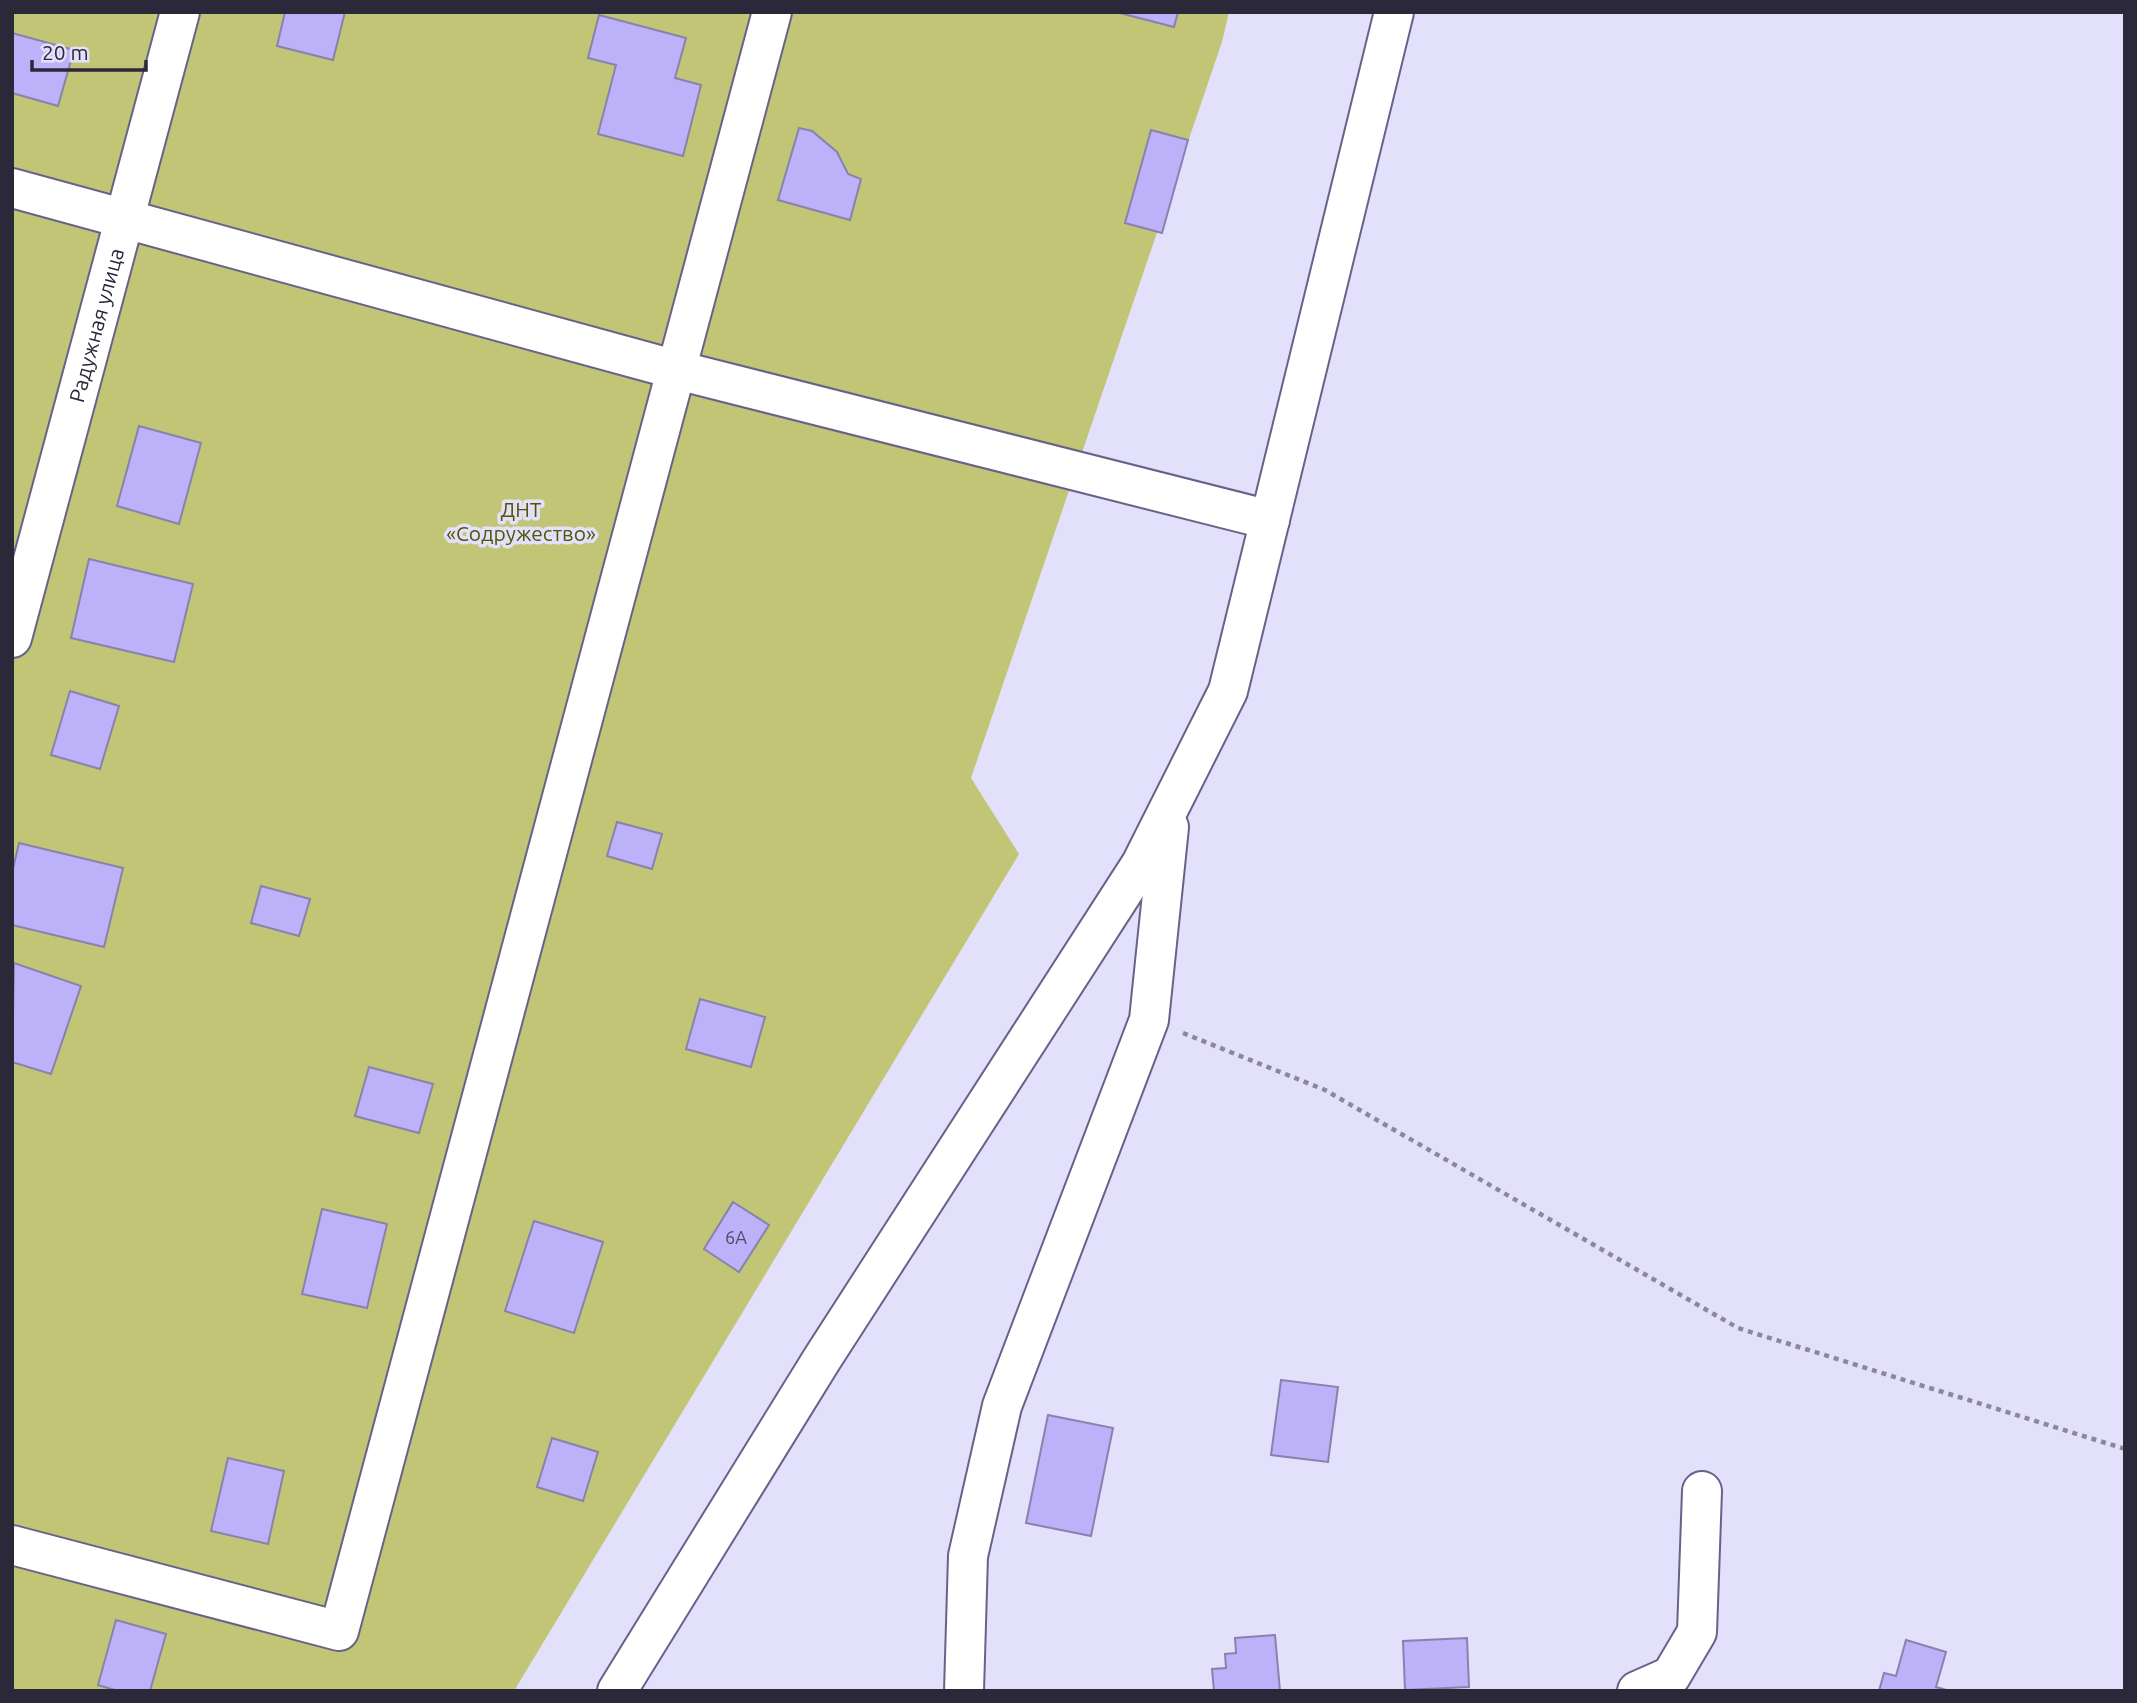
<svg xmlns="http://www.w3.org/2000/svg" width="2137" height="1703" font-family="Ubuntu,sans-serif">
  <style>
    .green { fill: #c1c575 }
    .building { fill: #bdb1f9; stroke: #8882ac; stroke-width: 2 }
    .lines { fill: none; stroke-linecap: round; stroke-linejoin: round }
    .minor-casing { stroke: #686189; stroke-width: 42 }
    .path { stroke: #8a879e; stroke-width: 4.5; stroke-dasharray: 5 5; stroke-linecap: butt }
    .minor { stroke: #fff; stroke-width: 38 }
    .labels { text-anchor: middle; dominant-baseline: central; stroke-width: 7; stroke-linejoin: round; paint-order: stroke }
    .number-label { font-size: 18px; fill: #504a69 }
    .street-label { font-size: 21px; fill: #2b2839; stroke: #e3e0fc }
    .park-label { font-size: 21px; fill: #535503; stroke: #e3e0fc }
  </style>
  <rect width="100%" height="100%" fill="#e3e0fc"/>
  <path class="green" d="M12,12H1229L1222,42L971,778L1019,854L514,1691H12Z"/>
  <path class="building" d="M285,12H345L333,60L277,46Z
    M1116,12H1178L1174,27Z
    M599,15L686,38L675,78L701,85L683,156L598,134L616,65L588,58Z
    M12,33L74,50L58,106L12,93Z
    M799,128L812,131L837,152L848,174L861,179L850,220L778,200Z
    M1151,130L1188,140L1162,233L1125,223Z
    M139,426L201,443L179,524L117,506Z
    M89,559L193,584L174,662L71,638Z
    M70,691L119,706L100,769L51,755Z
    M617,822L662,834L652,869L607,856Z
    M19,843L123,868L104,947L12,925V873Z
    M261,886L310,899L299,936L251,923Z
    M14,963L81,986L51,1074L12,1062Z
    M700,999L765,1017L751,1067L686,1049Z
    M369,1067L433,1084L419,1133L355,1116Z
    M733,1202L769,1225L739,1272L704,1249Z
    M322,1209L387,1224L367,1308L302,1294Z
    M534,1221L603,1242L574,1333L505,1311Z
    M1281,1380L1338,1387L1328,1462L1271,1455Z
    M1048,1415L1113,1428L1091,1536L1026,1523Z
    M552,1438L598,1452L583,1501L537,1487Z
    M228,1458L284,1471L268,1544L211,1531Z
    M116,1620L166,1634L150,1691H118L98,1685Z
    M1275,1635L1280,1691H1214L1212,1669L1226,1668L1225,1654L1236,1653L1235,1638Z
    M1467,1638L1469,1687L1405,1690L1403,1641Z
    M1906,1640L1946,1652L1936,1687L1950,1691H1879L1884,1673L1896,1676Z"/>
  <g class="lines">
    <defs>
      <g id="minor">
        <path d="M12,188L677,370L1270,520"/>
        <path id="s1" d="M12,638L180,12"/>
        <path d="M12,1545L339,1631L772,12"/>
        <path d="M617,1691L822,1359L1141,864L1228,691L1394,12"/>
        <path d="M964,1691L968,1556L1002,1406L1149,1020L1169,827"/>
        <path d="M1637,1691L1671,1676L1697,1632L1702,1491"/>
      </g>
    </defs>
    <use href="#minor" class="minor-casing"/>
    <path class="path" d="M1183,1033L1325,1090L1738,1328L2125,1449"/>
    <use href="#minor" class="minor"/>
  </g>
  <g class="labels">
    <g class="number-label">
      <text x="736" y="1237">6А</text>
    </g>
    <g class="street-label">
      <text stroke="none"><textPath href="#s1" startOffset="324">Радужная улица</textPath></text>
    </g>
    <g class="park-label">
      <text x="521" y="509">ДНТ<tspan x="521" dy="24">«Содружество»</tspan></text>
    </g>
  </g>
  <rect width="2137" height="1703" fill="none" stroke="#2b2839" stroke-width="28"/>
  <path d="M32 60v10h114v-10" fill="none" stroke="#2b2839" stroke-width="3.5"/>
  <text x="42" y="60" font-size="21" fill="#2b2839" stroke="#e3e0fc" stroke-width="5" paint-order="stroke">20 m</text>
</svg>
